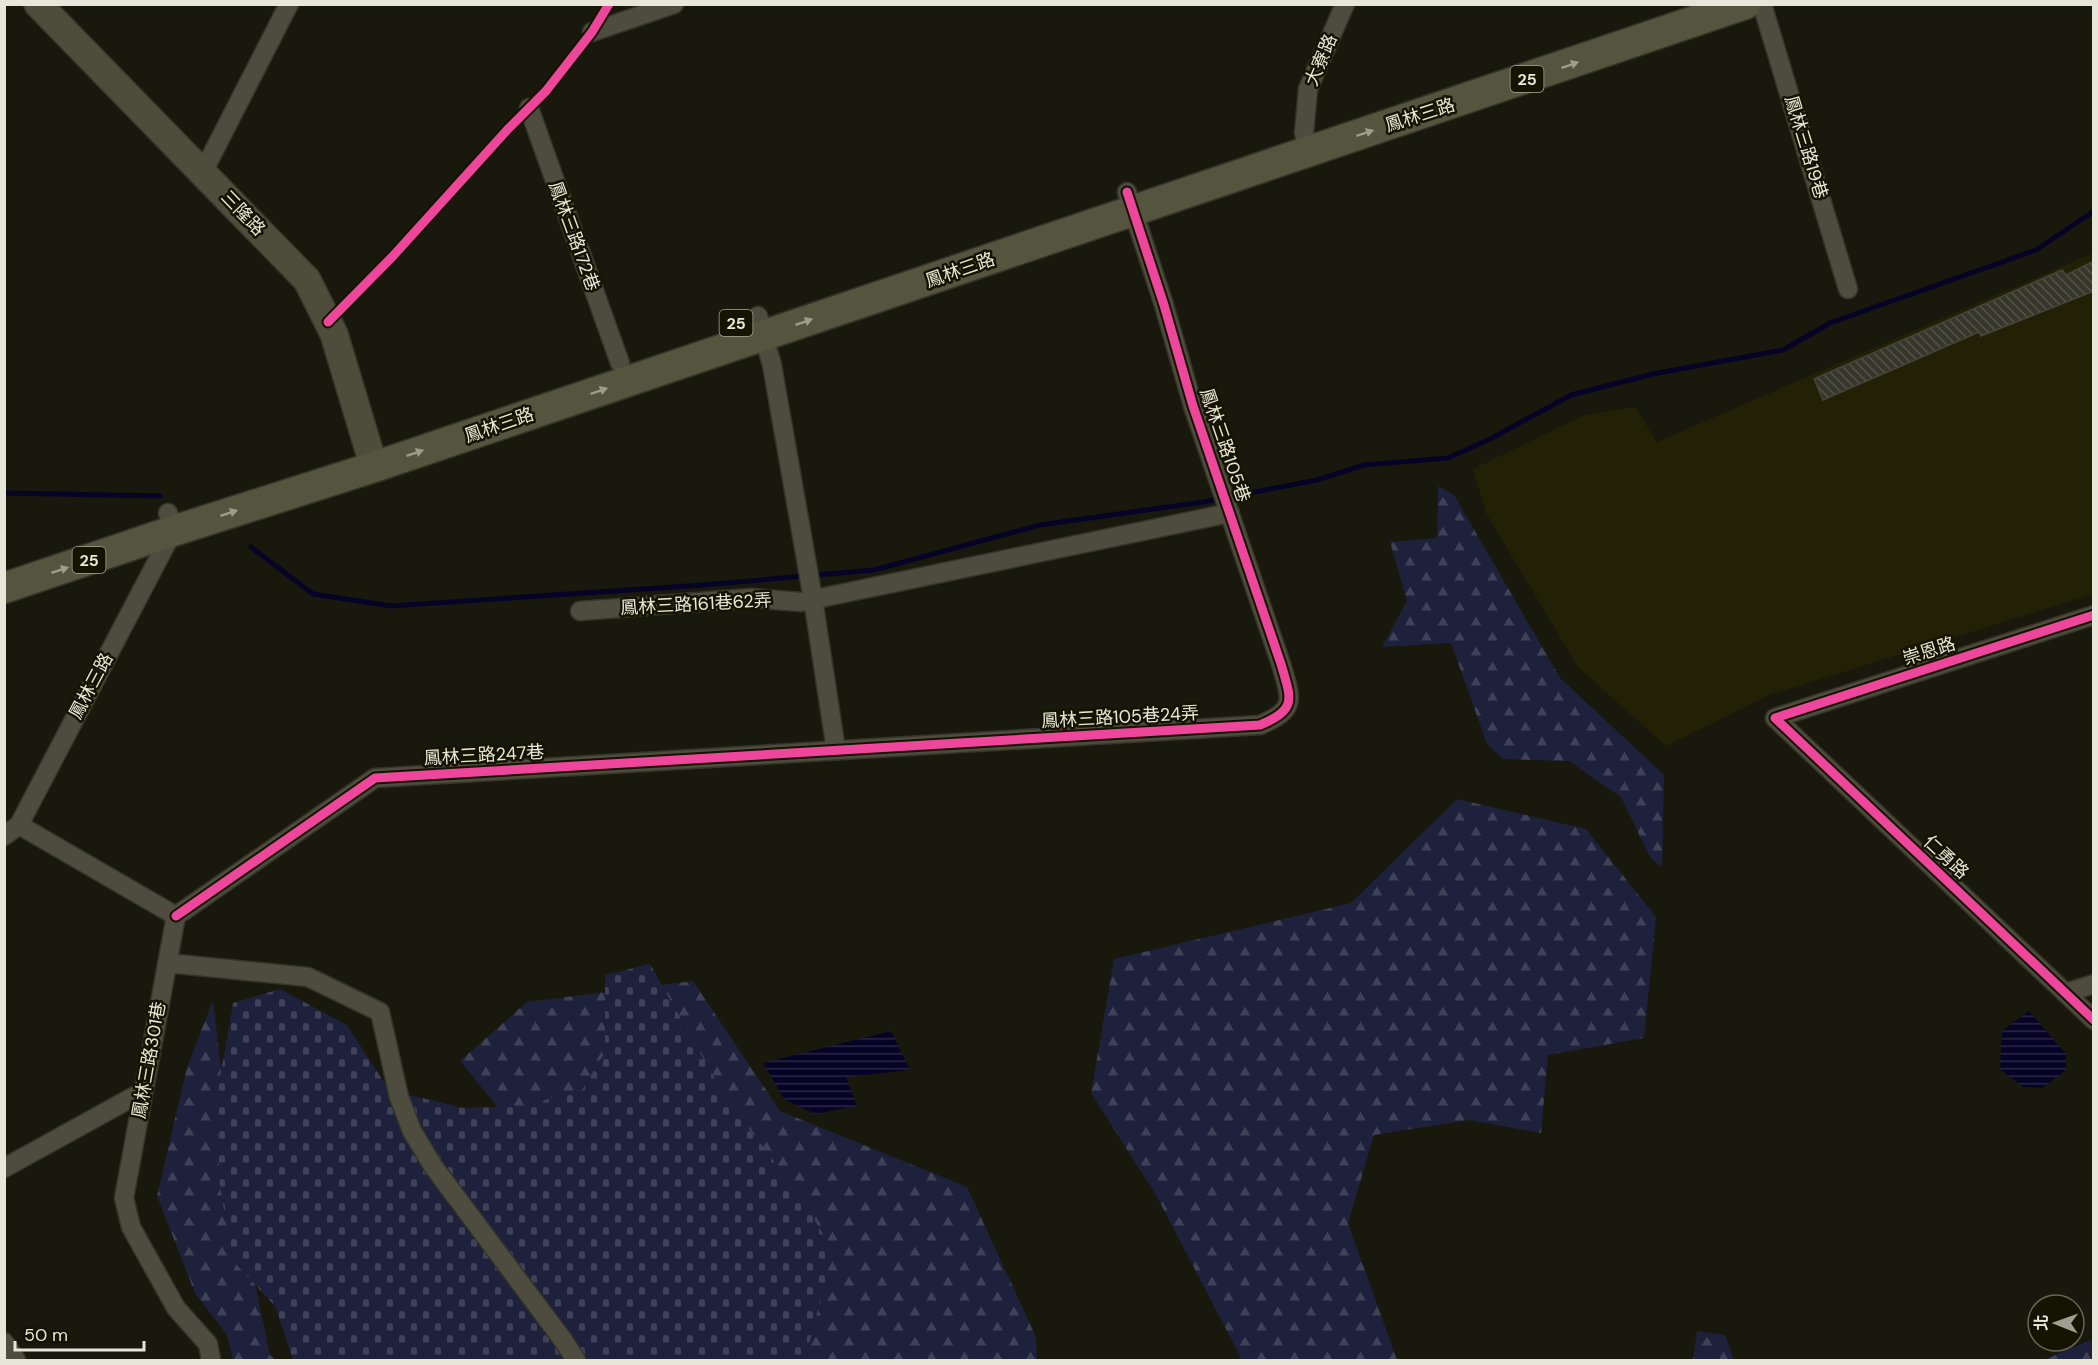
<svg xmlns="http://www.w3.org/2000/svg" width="2098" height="1365" font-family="'DM Sans','Noto Sans TC',sans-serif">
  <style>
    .built { fill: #232105 }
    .forest { fill: url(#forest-firs) }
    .cemetery { fill: url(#cemetery-stones) }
    .water { fill: url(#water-rules) }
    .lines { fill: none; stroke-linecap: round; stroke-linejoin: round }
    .stream { stroke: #070326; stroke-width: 5 }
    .building { fill: url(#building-back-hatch); stroke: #46443a; stroke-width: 1.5 }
    .street-casing { stroke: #343429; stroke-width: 21 }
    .secondary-casing { stroke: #343429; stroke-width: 30 }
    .primary-casing { stroke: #343429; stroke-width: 33 }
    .street { stroke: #4d4c3e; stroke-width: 18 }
    .secondary { stroke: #4e4d3b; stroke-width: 27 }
    .primary { stroke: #55543e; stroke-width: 30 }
    .cycleway-casing { stroke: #151301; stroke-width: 13 }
    .cycleway { stroke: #ed469a; stroke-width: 9 }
    .oneway { fill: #9e9d8b }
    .labels { text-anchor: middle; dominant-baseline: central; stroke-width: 5; stroke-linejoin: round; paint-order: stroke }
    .shield { fill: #151301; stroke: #a8a798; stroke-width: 1.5 }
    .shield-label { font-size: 16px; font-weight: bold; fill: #e7e6d8 }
    .street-label { font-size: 18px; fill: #e7e6d8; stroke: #151301 }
  </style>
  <defs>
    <pattern id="forest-firs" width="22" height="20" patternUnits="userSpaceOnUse" patternTransform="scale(1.5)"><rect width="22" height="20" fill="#1d213c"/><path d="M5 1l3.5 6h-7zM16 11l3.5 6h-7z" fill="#3e4157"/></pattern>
    <pattern id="cemetery-stones" width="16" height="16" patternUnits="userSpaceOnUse" patternTransform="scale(1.5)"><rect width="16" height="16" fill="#1d213c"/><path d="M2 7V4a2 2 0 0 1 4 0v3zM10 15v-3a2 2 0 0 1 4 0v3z" fill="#3e4157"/></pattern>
    <pattern id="water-rules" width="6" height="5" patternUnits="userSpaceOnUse" patternTransform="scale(1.5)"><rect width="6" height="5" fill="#070326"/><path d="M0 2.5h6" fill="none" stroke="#2b2845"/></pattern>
    <pattern id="building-back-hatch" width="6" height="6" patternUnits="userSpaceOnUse" patternTransform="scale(1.5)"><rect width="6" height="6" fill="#36362b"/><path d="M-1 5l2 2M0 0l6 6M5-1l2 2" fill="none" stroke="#535349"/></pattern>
  </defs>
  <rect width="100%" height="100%" fill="#18180c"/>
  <path class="built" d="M2093,253V594L1769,695L1666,746L1578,667L1486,513L1473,469L1582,416L1635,407L1657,442Z"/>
  <path class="forest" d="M1438,486L1454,495L1560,678L1664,775L1662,867L1650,857L1621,797L1569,761L1503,759L1487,744L1451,643L1382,647L1407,601L1390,542L1437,538Z
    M1457,799L1586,829L1656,917L1644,1038L1548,1055L1541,1133L1469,1120L1374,1135L1348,1223L1397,1360H1239L1240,1356L1156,1195L1091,1093L1114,959L1351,903Z
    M693,981L780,1111L967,1187L1036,1337L1037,1360H677L568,1193L460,1061L527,1002Z
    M213,1000L235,1188L270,1355L275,1360H233L227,1335L195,1293L157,1196L187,1067Z
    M1697,1331L1725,1335L1734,1360H1693Z
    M2093,1339V1360H2044Z"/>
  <path class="cemetery" d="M650,964L725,1097L801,1197L833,1251L805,1360H293L275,1306L232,1260L219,1179L217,1095L233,1003L280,989L347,1025L389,1090L463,1108L523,1106L582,1090L605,1052V975Z"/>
  <path class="water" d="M2029,1011L2066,1054V1070L2042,1088L2023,1087L2000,1069L2002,1031Z
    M891,1031L910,1070L846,1077L857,1106L815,1114L784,1099L763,1063Z"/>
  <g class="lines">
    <path class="stream" d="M4,493L160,496
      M251,547L313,594L391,606L703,585L874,570L1040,525L1203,502L1317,480L1364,465L1448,458L1490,439L1571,395L1653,374L1783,350L1830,323L2036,250L2094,211"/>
  </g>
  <path class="building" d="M2094,261V291L1981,336L1979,332L1823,400L1814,379L2062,270L2066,275Z"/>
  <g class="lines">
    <defs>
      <path id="street" d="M1762,4L1848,289
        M592,32L674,4
        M529,108L620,363
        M1309,152L1304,133L1308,89L1345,4
        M203,172L289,4
        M758,316L772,365L813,599L836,750
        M580,611L751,598L801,602L1230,513
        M2094,615L1775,718L2094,1020
        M19,825L176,916L124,1198L131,1227L176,1308L208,1344L211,1360
        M4,836L19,825L173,531L168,513
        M176,916L375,778L1260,725C1298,709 1291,699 1281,664L1193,406L1164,305L1127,192
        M167,963L308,977L380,1012L399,1097L412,1131L433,1166L563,1340L576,1360
        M2065,993L2094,984
        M4,1168L142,1092
        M4,1342L16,1360"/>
      <path id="secondary" d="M38,4L307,280L334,334L374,467"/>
      <path id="primary" d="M4,588L173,531L374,467L1745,4"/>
    </defs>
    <use href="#street" class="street-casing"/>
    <use href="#secondary" class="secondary-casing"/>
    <use href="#primary" class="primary-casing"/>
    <use href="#street" class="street"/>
    <use href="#secondary" class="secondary"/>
    <use href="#primary" class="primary"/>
    <defs>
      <path id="cycleway" d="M328,322L393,256L508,129L546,91L592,32L609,4
        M2094,615L1775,718L2094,1020
        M176,916L375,778L1260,725C1298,709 1291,699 1281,664L1193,406L1164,305L1127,192"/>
    </defs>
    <use href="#cycleway" class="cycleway-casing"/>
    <use href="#cycleway" class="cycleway"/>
  </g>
  <defs><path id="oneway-solid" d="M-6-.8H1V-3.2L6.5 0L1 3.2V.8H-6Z" transform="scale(1.5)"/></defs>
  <g class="oneway">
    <use href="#oneway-solid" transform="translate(1570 65) rotate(-19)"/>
    <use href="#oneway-solid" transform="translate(1365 133) rotate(-18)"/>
    <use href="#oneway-solid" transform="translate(804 322) rotate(-19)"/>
    <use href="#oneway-solid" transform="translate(599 391) rotate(-19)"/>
    <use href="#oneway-solid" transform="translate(415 453) rotate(-19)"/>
    <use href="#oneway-solid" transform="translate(229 513) rotate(-18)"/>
    <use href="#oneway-solid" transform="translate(60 570) rotate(-18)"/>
  </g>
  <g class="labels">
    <g class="shield">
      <rect x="1510.5" y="66" width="33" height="26" rx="4.5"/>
      <rect x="719.5" y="310" width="33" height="26" rx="4.5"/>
      <rect x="72.5" y="547" width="33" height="26" rx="4.5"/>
    </g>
    <g class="shield-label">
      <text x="1527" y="79">25</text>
      <text x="736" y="323">25</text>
      <text x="89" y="560">25</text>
    </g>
    <g class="street-label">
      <text transform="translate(1321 60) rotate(-67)">大寮路</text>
      <text transform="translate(1420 115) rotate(-18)">鳳林三路</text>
      <text transform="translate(1806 147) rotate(73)">鳳林三路19巷</text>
      <text transform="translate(243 213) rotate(46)">三隆路</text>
      <text transform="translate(574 236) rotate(70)">鳳林三路172巷</text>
      <text transform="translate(960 270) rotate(-19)">鳳林三路</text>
      <text transform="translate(499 425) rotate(-19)">鳳林三路</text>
      <text transform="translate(1225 445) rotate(71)">鳳林三路105巷</text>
      <text transform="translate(696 604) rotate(-3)">鳳林三路161巷62弄</text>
      <text transform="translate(1929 651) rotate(-18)">崇恩路</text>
      <text transform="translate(91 686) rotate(-62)">鳳林三路</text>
      <text transform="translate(1120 717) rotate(-3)">鳳林三路105巷24弄</text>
      <text transform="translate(484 755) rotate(-3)">鳳林三路247巷</text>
      <text transform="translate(1946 857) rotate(43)">仁勇路</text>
      <text transform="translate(149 1060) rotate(-80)">鳳林三路301巷</text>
    </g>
  </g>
  <rect width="2098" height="1365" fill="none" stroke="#e7e6d8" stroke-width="12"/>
  <g transform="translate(2056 1323) rotate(271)"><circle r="28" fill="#151301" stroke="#696757" stroke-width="1.5"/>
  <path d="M0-4.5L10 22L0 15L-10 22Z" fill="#9f9e91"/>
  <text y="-9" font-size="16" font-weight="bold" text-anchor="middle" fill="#e7e6d8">北</text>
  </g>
  <path d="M15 1341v9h129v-9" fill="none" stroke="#e7e6d8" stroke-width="3"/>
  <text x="24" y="1341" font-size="18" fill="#e7e6d8" stroke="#151301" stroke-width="4.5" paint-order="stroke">50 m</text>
</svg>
